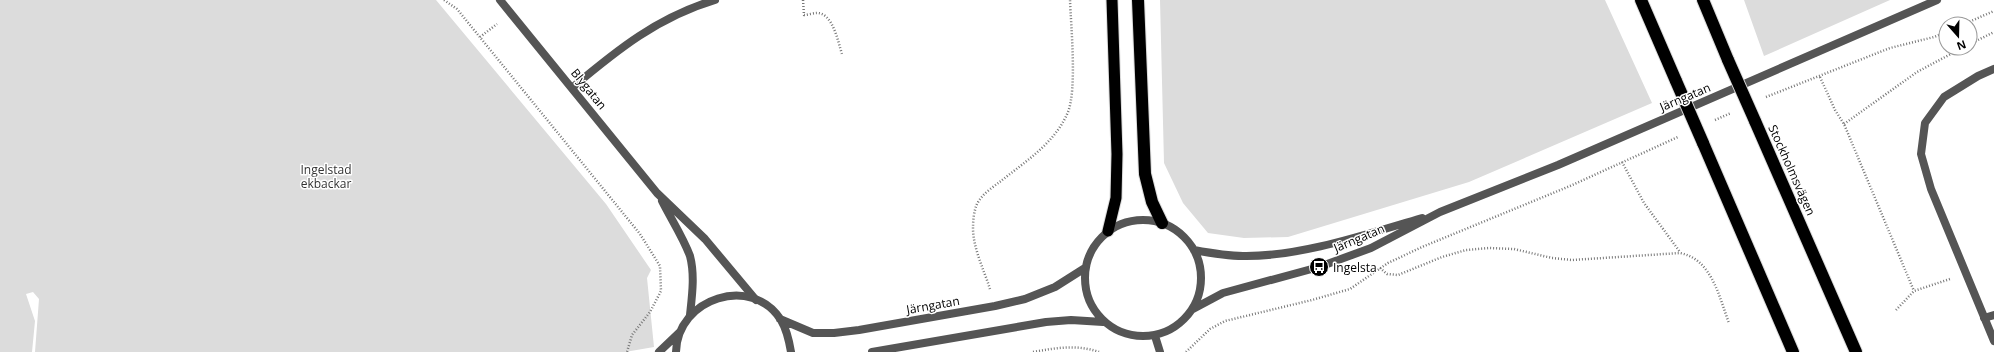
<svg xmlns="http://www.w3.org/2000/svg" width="1994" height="352" font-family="'Open Sans',sans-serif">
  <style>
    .green { fill: #dcdcdc }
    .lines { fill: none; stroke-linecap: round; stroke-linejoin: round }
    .trunk-casing { stroke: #dbdbdb; stroke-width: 13 }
    .motorway-casing { stroke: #dbdbdb; stroke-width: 14 }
    .path { stroke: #777; stroke-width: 2.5; stroke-dasharray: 1 2; stroke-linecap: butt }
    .service { stroke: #555; stroke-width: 8 }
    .minor { stroke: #555; stroke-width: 8 }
    .tertiary { stroke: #555; stroke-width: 8 }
    .trunk { stroke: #000; stroke-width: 11 }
    .motorway { stroke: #000; stroke-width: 12 }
    .motorway-bridge-casing { stroke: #dbdbdb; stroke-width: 14; stroke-linecap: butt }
    .motorway-bridge { stroke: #000; stroke-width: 12 }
    .labels { text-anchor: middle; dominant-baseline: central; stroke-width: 3; stroke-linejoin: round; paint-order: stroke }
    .street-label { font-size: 12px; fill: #000; stroke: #fff }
    .park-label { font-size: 12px; fill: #333; stroke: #fff }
    .poi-label { font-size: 12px; fill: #000; stroke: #fff; text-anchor: start }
  </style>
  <rect width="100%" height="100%" fill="#fff"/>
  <path class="green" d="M0,0H436L606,204L651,270L647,278L654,347L625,352H35L39,299L33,292L26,294L35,321L32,352H0Z
    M1160,0H1605L1652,103L1469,182L1288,237L1244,238L1208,233L1183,203L1164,163Z
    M1744,0H1890L1764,56Z"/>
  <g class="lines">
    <defs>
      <path id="trunk" d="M1108,231L1116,198L1117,154L1112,0"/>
      <path id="motorway" d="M1138,0L1145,174L1152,202L1162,223
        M1641,0L1676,81
        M1703,0L1728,60
        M1755,121L1856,352
        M1703,143L1793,352"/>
    </defs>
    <use href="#trunk" class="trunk-casing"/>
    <use href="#motorway" class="motorway-casing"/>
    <path class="path" d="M444,0L457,9L640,234L660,266L661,291L650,312L632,335L627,352
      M803,0L804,15C808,15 813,13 817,13C833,13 838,42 842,54
      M1964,24L1994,11
      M480,37L497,24
      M1970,44L1994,32
      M1820,77L1835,110L1844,124L1914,291
      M1766,97L1890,48L1934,37L1946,32
      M1715,120L1731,113
      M1844,124L1917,72L1962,48
      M1622,162L1644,203L1680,252
      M1380,268L1387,274L1398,275L1442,257L1466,250L1489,248L1514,249L1552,258L1572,260L1680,253C1712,259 1719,297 1729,323
      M990,289C984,270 973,248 973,228C973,220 974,211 977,204C982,194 993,187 1001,181C1026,161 1055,143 1068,112C1077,89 1071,27 1070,0
      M1896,310L1914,291L1950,279
      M1033,352C1056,348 1076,344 1099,352
      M1186,352L1210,329L1225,321L1312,300L1350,289L1388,263L1422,247L1570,186L1678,137"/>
    <path class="service" d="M1994,69L1978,76L1944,97L1925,123L1921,154L1931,189L1994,341
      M573,87C617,50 658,17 715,0
      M1984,318L1994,315
      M1155,336L1160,352"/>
    <path class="minor" d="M500,0L657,193L705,239L756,300
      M662,201C671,219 683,237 690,256C695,275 692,296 690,315"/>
    <path class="tertiary" d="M1085 278a58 58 0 1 1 116 0a58 58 0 1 1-116 0Z
      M1194,250C1210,253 1226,256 1243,256C1300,257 1367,234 1422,218
      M1193,309L1223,293L1319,267L1371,248L1440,212L1558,165L1937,0
      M780,319L813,333H834L859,330L995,306L1025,299L1055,287L1085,268
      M659,352L680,332
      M676,352C677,298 752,274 781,320C787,330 789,340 791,352
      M872,352L1046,322L1071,320L1103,322"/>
    <use href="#trunk" class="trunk"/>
    <use href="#motorway" class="motorway"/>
    <defs>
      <path id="motorway-bridge" d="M1728,60L1755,121
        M1676,81L1703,143"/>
    </defs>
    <use href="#motorway-bridge" class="motorway-bridge-casing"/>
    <use href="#motorway-bridge" class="motorway-bridge"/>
  </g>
  <defs>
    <symbol id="bus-disc" viewBox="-11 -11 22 22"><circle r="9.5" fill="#000" stroke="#fff"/><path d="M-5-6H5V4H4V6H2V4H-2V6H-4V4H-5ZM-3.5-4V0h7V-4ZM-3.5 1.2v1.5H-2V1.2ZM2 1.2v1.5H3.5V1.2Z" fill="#fff"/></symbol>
  </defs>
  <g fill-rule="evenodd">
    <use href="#bus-disc" x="1308" y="256" width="22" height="22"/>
  </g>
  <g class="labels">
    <g class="street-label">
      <text transform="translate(589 89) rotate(51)">Blygatan</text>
      <text transform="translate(1685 97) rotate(-23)">Järngatan</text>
      <text transform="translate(1792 170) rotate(66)">Stockholmsvägen</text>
      <text transform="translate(1359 238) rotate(-23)">Järngatan</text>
      <text transform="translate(933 305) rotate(-10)">Järngatan</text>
    </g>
    <g class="park-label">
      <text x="326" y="169">Ingelstad<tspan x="326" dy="14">ekbackar</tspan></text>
    </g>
    <g class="poi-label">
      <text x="1333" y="267">Ingelsta</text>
    </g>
  </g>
  <g transform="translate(1958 36) rotate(160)"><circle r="19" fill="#ffffff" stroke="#999999"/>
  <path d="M0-3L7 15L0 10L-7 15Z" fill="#000000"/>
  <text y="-6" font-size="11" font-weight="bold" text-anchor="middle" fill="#000000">N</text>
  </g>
</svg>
